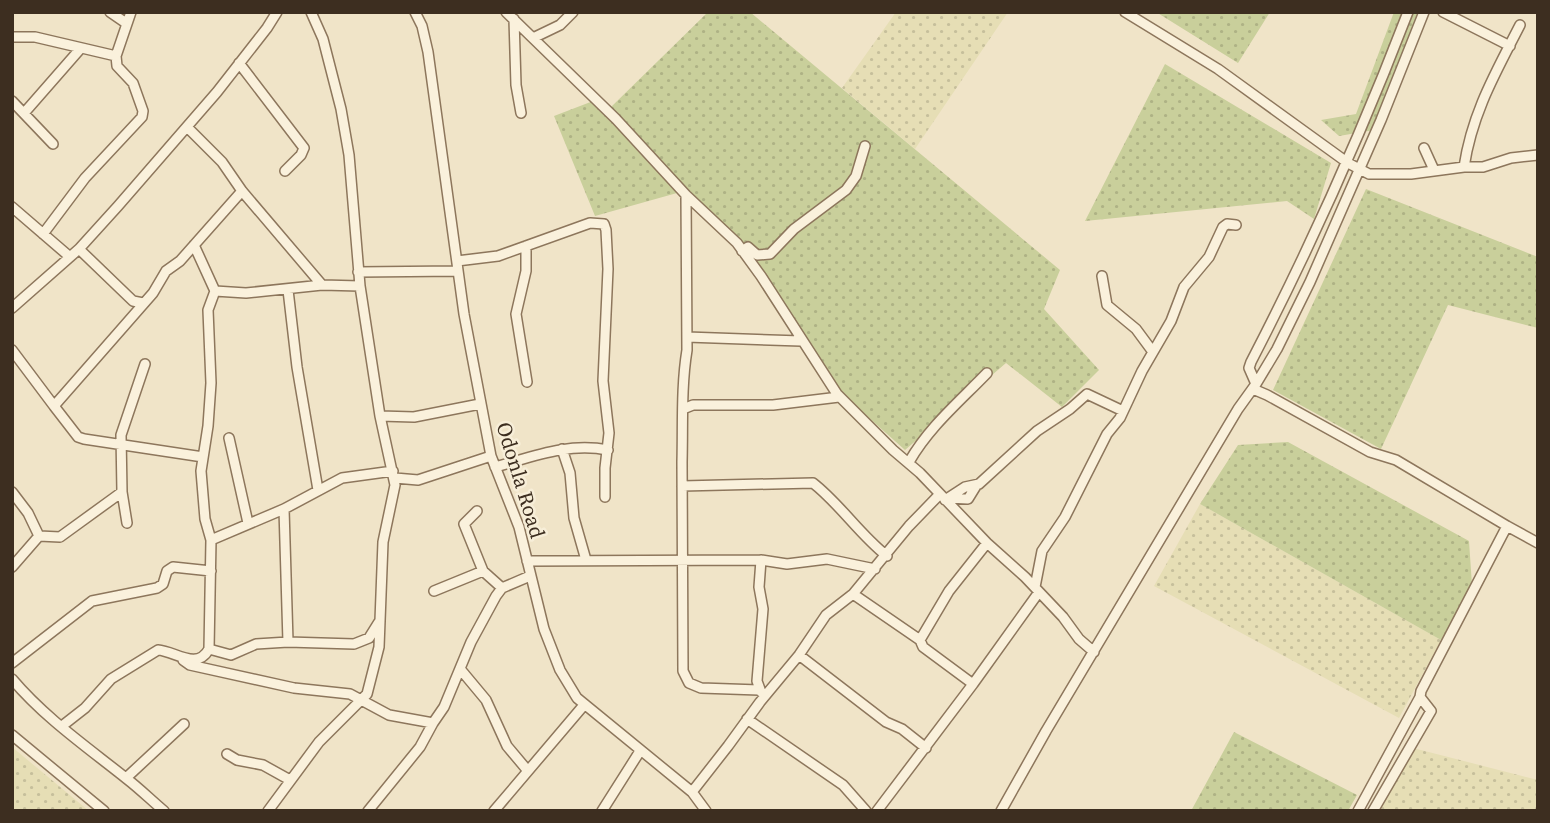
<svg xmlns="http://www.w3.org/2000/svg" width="1550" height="823" font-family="'Source Serif 4',serif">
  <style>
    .farmland { fill: url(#farmland-dots) }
    .grass { fill: url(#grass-dots) }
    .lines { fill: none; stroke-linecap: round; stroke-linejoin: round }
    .minor-casing { stroke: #8d765c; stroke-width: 12 }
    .minor { stroke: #faf1dc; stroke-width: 9 }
    .labels { text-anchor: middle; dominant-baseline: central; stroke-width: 5; stroke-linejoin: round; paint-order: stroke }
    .street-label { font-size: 21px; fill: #3d2e20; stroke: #f7eed8 }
  </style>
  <defs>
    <pattern id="farmland-dots" width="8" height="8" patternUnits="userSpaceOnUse" patternTransform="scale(1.75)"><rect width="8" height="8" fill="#e6deb5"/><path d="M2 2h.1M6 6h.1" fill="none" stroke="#c6bf9b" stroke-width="1.8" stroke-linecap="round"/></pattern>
    <pattern id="grass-dots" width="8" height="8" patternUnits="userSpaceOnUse" patternTransform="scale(1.75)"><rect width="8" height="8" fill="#c9cf9b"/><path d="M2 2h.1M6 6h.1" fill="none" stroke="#aeb285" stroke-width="1.8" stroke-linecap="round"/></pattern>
  </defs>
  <rect width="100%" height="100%" fill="#f0e4c8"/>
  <path class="farmland" d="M896,12H1008L915,149L842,88Z
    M1200,504L1441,640L1399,718L1154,586Z
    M12,747L89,811H12Z
    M1413,748L1538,780V811H1380Z"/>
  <path class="grass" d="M708,12H750L1060,270L1044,309L1099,370L1062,407L1006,363L905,450L840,392L732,241L677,193L595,216L554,116L601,98L611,107Z
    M1156,12H1270L1238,63Z
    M1394,12H1427L1380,129L1339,136L1321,120L1356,114Z
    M1165,64L1331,163L1314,219L1287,201L1085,221Z
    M1366,189L1538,257V328L1448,305L1381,449L1273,390Z
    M1288,442L1469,541L1472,585L1441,640L1200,504L1238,445Z
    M1234,732L1357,795L1348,811H1191Z"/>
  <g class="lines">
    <defs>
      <path id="minor" d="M110,12L126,23
        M415,12L422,26L428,52L464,314L491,456L519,527L544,629L560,670L577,698L692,792L706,811
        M506,12L616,119L686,195L737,243L761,276L837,394L893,450L920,473L987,543L1025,577L1063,617L1079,639L1094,652
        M1125,12L1218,69L1348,163L1369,174H1411L1464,167H1483L1511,158L1538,155
        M1443,12L1510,46
        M514,19L516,85L521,113
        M12,37H35L116,56
        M533,38L560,25L573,12
        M239,63L304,148L301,155L285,171
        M12,101L53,144
        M25,112L81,48
        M187,127L222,162L242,191L322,285
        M1424,148L1434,170
        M1464,167C1472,113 1496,72 1520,25
        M686,195L687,350C681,387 683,425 682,462C682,532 683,601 683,671L689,683L701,688L759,690
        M12,207L70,257
        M43,234L85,178L142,117L143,111L133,83L117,66L116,56L131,12
        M526,246V271L516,314L527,382
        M79,249L133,301L143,303
        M742,251L748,247L757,255L770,254L794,229L846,190L856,176L865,146
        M457,261L498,256L590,223L604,224L606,230L608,269L603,381L609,433L605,468V497
        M358,272L458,271
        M1102,276L1107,305L1136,329L1153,352
        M288,290L297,367L318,490
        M215,291L246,293L322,285L360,286
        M12,308L79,249L118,206L217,92L267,28L277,12
        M687,337L801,341
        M12,350L54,406
        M1256,384L1249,368L1251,362C1310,248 1362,132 1408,12
        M1253,389L1267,395L1370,452L1396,460L1507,526
        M683,409L693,405H773L839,397
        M380,416L414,417L480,404
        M229,438L248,523
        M562,449L570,473L574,518L586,560
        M203,457L84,439L78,437L54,406L153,293L166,271L180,261L242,191
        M909,462C929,427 959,402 987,373
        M495,467C532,457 568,442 608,450
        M395,478L418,480L491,456
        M682,486L813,483C840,504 860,535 887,556
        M12,492L28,513L39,536L12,567
        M949,498L968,499L976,486
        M945,500L965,487L979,484L1037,431L1070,409L1087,394L1123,411
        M284,509L288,642
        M477,511L464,524L483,571
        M127,523L122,492L121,435L145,364
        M39,536L60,537L122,492
        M211,540L284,509L342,478L393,471
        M761,560L759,587L763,609L757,681L761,692
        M527,561L761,560L787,564L827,559L875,569
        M1035,587L1042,551L1065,517L1107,434L1120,418L1142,371L1171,321L1184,287L1209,257L1223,227L1227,224L1236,225
        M434,591L483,571L502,588
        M853,594L920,640
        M209,649L231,655L256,644L288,642L354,644L369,638L379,622
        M799,655L886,722L902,729L926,748
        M183,660L190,665L294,688L350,694L389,715L433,723
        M12,663L92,601L157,588L163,584L167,571L173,567L211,571
        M461,670L486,700L507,746L528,771
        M12,679C45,718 87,747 127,779C140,789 151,800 164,811
        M973,684L923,647L920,640L949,591L987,543
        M747,719L843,785L866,811
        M62,726L85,708L111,679L158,650C175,651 197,671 209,649L211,540L205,519L201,471L208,426L211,383L208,310L215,291L194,245
        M12,735L104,811
        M227,754L237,760L263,765L290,780
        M126,778L184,724
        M692,792L728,746L760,702L799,655L826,615L853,594L909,526L940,494
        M268,811L319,742L367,694L379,647L383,542L395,485L380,416L360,286L349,155L341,109L323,39L311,12
        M368,811L420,747L433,723L444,707L471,642L496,596L502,588L530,576
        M494,811L584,705
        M602,811L640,751
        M877,811L973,684L1039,592
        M1001,811L1046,731L1238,409L1256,384L1277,349L1310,282L1381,120L1424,12
        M1358,811L1420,697
        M1373,811L1431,711L1420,697L1421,691L1507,526L1538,543"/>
    </defs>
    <use href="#minor" class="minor-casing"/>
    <use href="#minor" class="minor"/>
  </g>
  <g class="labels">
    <g class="street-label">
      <text transform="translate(521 480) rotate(73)">Odonla Road</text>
    </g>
  </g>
  <rect width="1550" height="823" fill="none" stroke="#3d2e20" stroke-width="28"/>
</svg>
